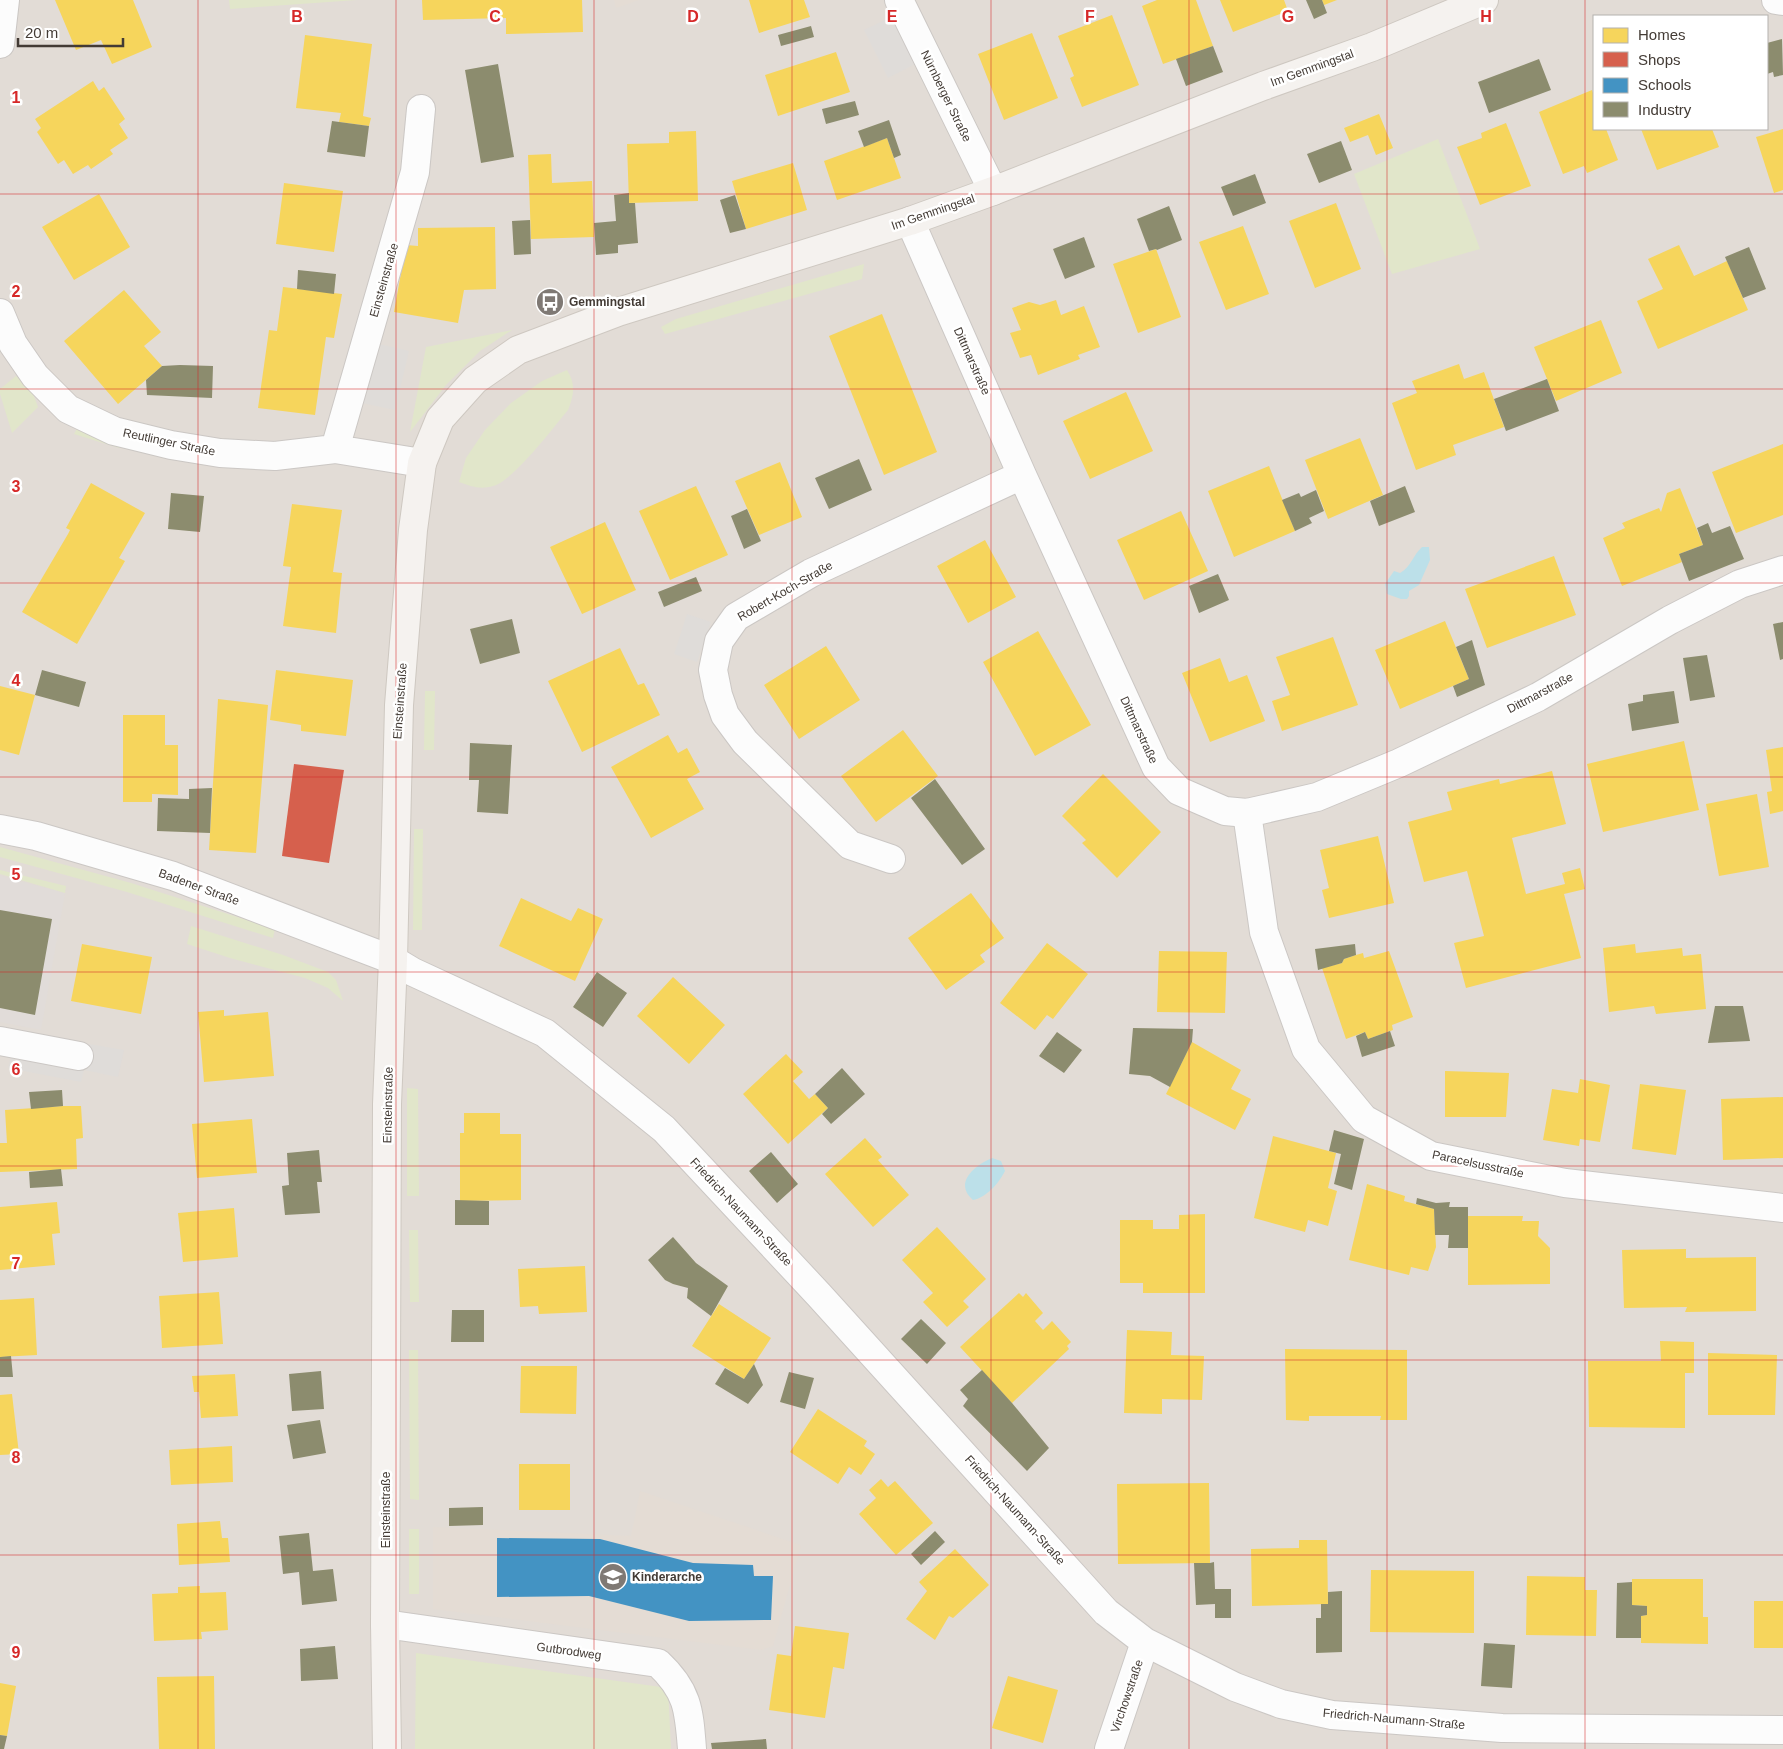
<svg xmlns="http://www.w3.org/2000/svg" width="1783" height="1749" font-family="Helvetica,sans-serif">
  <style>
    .residential { fill: #e2dcd6; fill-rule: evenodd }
    .industrial { fill: #e1dcd9 }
    .education { fill: #e4dcd4 }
    .green { fill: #e1e6ca }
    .parking { fill: #dfdcd9 }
    .water { fill: #bce0e9 }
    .homes { fill: #f6d55c }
    .shops { fill: #d6604d }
    .schools { fill: #4393c3 }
    .industry { fill: #8c8c6e }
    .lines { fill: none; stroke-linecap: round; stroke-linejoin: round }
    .street-casing { stroke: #cbc7c4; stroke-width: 30 }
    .secondary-casing { stroke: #cec8c1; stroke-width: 30 }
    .street { stroke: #fcfcfc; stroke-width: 28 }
    .secondary { stroke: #f5f2ef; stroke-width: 28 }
    .grid { fill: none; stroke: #d62828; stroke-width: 1; stroke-opacity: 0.55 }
    .labels { text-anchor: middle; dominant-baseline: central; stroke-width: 5; stroke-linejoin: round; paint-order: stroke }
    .street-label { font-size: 12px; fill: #433b35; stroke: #fff }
    .poi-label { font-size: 12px; font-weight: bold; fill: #433b35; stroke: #fff; text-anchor: start }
    .grid-label { font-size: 16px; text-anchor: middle; font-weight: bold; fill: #d62828; stroke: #fff; stroke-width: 5; stroke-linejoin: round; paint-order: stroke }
  </style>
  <rect width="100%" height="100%" fill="#eeebe8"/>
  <path class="residential" d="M0,0H1783V1749H0ZM1594,16H1767V129H1594Z"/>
  <path class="industrial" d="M0,876L65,893L41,1030L0,1022Z"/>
  <path class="education" d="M614,0H639L616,8Z
    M640,1491L801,1545L773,1646L761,1650L433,1609V1527L631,1536Z"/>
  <path class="green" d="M229,0H357L230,9Z
    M1438,139L1480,249L1392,274L1354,174Z
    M864,264L862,279L665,334L661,327L676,319Z
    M512,330L480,351L446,385L410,432L426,347Z
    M567,370C576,384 574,395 568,410C553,428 513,481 493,486C480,490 470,486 459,482L466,458L485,430L511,403L542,381Z
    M16,376L32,391L38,407L12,433L0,394V389Z
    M79,425L124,442L119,448L74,434Z
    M425,691H435L434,750H424Z
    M414,829H423L422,930H413Z
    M0,847L131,883L275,929L273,938L127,892L0,857Z
    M0,870L66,886L65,893L0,874Z
    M191,926L283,955L328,972L336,980L343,1001L328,988L305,978L230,958L187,944Z
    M407,1088L418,1089L419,1196H407Z
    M409,1230H418L419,1302H410Z
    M409,1350H418L419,1500L410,1499Z
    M409,1529H419V1594H409Z
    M416,1653L668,1688L671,1749H415Z"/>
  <path class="parking" d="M891,17L915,64L888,78L864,30Z
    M379,344L409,351L395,410L362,403Z
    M687,614L711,622L697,662L674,654Z
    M89,1044L124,1050L118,1077L84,1070L81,1082L8,1068L11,1056L84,1069Z"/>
  <path class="water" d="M1422,547H1429L1430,560L1419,585L1409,591V596L1407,599H1401L1387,594L1385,584L1394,571L1400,573C1411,567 1413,555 1422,547Z
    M992,1158L1001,1161L1005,1171C999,1183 986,1198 973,1200C953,1183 975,1165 992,1158Z"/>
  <path class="homes" d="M55,0H133L152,47L112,64L101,40L76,50Z
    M422,0H582L583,32L506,34V18L423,20Z
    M749,0H804L810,17L759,33Z
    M1157,0H1196L1213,46L1163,64L1142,6Z
    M1220,0H1284L1288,11L1233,32Z
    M1322,0H1337L1324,5Z
    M1112,15L1139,85L1082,107L1070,78L1074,76L1058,36Z
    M1032,33L1058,98L1004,120L978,54Z
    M305,35L372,44L363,116L371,118L369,126L339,122L341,113L296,108Z
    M836,52L850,92L778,116L765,75Z
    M93,81L99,91L104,87L125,119L119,124L128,138L110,150L113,154L91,169L88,165L73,174L64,160L58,164L37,132L41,128L35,119Z
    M1592,90L1594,96V129H1606L1618,160L1587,173L1584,166L1563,174L1539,112Z
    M1379,114L1393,148L1376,155L1368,135L1350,142L1344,128Z
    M1506,123L1531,186L1480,205L1457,147L1482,138L1481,133Z
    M1641,129H1712L1719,147L1657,170Z
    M1783,129V190L1774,193L1756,137Z
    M696,131L698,201L629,203L627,144L669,143V132Z
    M887,138L901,178L837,200L824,161Z
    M551,154L552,183L592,181L594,237L531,239L528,155Z
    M793,163L807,210L746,229L732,181Z
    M284,183L343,191L334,252L276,244Z
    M99,194L130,247L74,280L42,227Z
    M1336,203L1361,269L1315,288L1289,221Z
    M1243,226L1269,294L1226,310L1199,242Z
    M495,227L496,289L464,290L458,323L394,312L406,245L418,246V228Z
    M1679,245L1694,276L1727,261L1748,310L1658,349L1637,301L1663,289L1648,259Z
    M1156,249L1181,317L1138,333L1113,264Z
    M283,287L342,294L334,338L326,337L315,415L258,408L269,330L277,331Z
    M124,290L161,332L144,346L162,366L118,404L64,341Z
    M1056,300L1061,315L1084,306L1100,347L1078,355L1080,359L1038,375L1031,355L1020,358L1010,333L1021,330L1012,308L1029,302L1040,305Z
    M882,314L937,452L884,475L829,336Z
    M1601,320L1622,373L1556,401L1534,347Z
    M1459,364L1464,379L1484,372L1504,427L1453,445L1456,455L1416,470L1392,403L1417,393L1412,381Z
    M1126,392L1153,451L1090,479L1063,421Z
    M1360,438L1383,495L1328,519L1305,460Z
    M1783,444V515L1736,533L1712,472Z
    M780,462L802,517L759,535L735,481Z
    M1269,466L1295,531L1234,557L1208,491Z
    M91,483L145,513L119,558L125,561L77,644L22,612L68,534L70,530L66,528Z
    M696,486L728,555L670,580L639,511Z
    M1680,488L1703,545L1679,554L1682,562L1622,586L1603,538L1625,528L1622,523L1659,508L1661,512L1667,493Z
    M292,504L342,510L333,572L342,573L336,633L283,626L291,567L283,566Z
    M1181,511L1208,571L1144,600L1117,540Z
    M605,522L636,590L582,614L550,547Z
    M985,540L1016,597L968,623L937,566Z
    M1554,556L1576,615L1487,648L1465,589Z
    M1445,621L1469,679L1400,709L1375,650Z
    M1038,631L1091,725L1035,756L983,662Z
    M1333,637L1358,705L1282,731L1272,701L1290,695L1276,657Z
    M826,646L860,700L799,739L764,685Z
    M620,648L638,685L644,683L660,715L582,752L548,681Z
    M1220,658L1229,682L1247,675L1265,721L1210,742L1182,673Z
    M276,670L353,680L346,736L301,731V725L270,720Z
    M0,686L35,695L19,755L0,750Z
    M218,699L268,705L256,853L209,850Z
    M123,715H165V745H178V795L152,794V802H123Z
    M903,730L938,776L876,822L841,776Z
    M668,735L678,753L687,748L700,772L687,779L704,809L651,838L611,767Z
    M1684,741L1699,810L1603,832L1587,764Z
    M1783,747V811L1770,814L1767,792L1772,791L1766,750Z
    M1552,771L1566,824L1512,838L1526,894L1565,884L1562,873L1580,868L1585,889L1564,894L1581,958L1466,988L1454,943L1484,936L1467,871L1424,882L1408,822L1452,810L1447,792L1499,779L1500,784Z
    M1103,774L1161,832L1117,878L1082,843L1086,840L1062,816Z
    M1757,794L1769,867L1719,876L1706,804Z
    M1378,836L1394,903L1329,918L1322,890L1329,888L1320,850Z
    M971,893L1004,938L980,955L985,962L946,990L908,938Z
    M521,898L571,921L578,908L603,919L575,981L499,946Z
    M1047,943L1088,974L1053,1019L1047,1015L1035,1030L1000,1003Z
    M82,944L152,957L141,1014L71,1001Z
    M1635,944L1636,953L1682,948L1683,956L1701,954L1706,1009L1656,1014L1654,1006L1609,1012L1603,948Z
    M1159,951L1227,952L1225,1013L1157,1012Z
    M1389,951L1413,1017L1392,1025L1393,1030L1368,1039L1365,1032L1346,1039L1322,968L1342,963L1344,959L1356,955L1363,953L1364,958Z
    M673,977L725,1025L689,1064L637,1016Z
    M224,1010V1016L268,1012L274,1076L204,1082L198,1012Z
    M1192,1042L1241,1070L1231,1089L1251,1099L1235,1130L1166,1094Z
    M786,1054L803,1072L793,1081L809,1099L815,1094L828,1108L788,1144L743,1094Z
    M1445,1071L1509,1073L1506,1117H1445Z
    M1580,1079L1610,1085L1600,1142L1580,1139L1579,1146L1543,1140L1552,1089L1578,1093Z
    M1640,1084L1686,1090L1676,1155L1632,1149Z
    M1783,1097V1158L1723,1160L1721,1099Z
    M63,1106H81L83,1138L76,1139L77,1169L0,1172V1143H7L5,1110Z
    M464,1113H500V1134H521V1200L460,1201V1133H464Z
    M252,1119L257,1173L197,1178L192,1124Z
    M1273,1136L1336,1153L1328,1188L1337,1191L1328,1226L1308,1220L1305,1232L1254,1218Z
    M865,1138L882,1157L878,1160L909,1195L873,1227L825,1174Z
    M1367,1184L1405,1196L1404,1201L1434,1209L1436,1247L1428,1271L1411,1267L1409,1275L1349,1260Z
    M57,1202L60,1233L52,1234L55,1265L0,1270V1207Z
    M234,1208L238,1257L183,1262L178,1213Z
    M1205,1214V1293H1143V1283H1120V1220H1153V1229H1179V1215Z
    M1468,1216H1523L1522,1221H1539L1538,1236L1550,1248V1284L1468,1285Z
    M937,1227L986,1279L963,1301L969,1307L947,1327L923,1302L933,1293L902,1260Z
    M1686,1249V1258L1756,1257V1311L1685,1312L1687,1307L1624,1308L1622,1250Z
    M585,1266L587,1312L539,1314L538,1306L520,1307L518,1269Z
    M219,1292L223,1344L162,1348L159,1296Z
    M1019,1293L1023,1297L1026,1293L1043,1313L1035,1321L1043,1330L1052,1321L1071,1342L1067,1346L1069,1349L1012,1403L960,1347Z
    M34,1298L37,1355L0,1357V1300Z
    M719,1304L771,1338L744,1379L692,1346Z
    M1127,1330L1172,1332L1171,1355L1204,1356L1202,1400L1162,1399V1414L1124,1413Z
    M1660,1341L1694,1342V1373H1685V1428L1589,1427L1588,1361H1661Z
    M1285,1349L1407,1350V1420H1380L1381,1416H1309V1421L1286,1420Z
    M1708,1353L1777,1355L1775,1415H1708Z
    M521,1366H577L576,1414L520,1413Z
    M235,1374L238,1416L201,1418L199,1392H194L192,1376Z
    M12,1394L19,1454L0,1455V1395Z
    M818,1409L867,1441L864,1446L875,1454L861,1475L849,1467L838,1484L790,1452Z
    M232,1446L233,1482L171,1485L169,1450Z
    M519,1464H570V1510H519Z
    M881,1479L888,1487L895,1481L933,1523L896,1555L859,1514L876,1498L869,1490Z
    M1209,1483L1210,1563L1118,1564L1117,1484Z
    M220,1521L222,1538H228L230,1562L179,1565L177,1524Z
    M1299,1540H1327L1328,1604L1252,1606L1251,1549L1299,1548Z
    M955,1549L989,1585L953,1618L949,1616L935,1640L906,1619L927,1591L919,1582Z
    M1371,1570L1474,1571V1633L1370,1632Z
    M1527,1576L1585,1577V1590H1597L1596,1636L1526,1635Z
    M1632,1579H1703V1617H1708V1644L1641,1643V1616L1647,1615V1606L1632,1605Z
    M200,1586V1593L226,1592L228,1630L201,1632L202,1639L154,1641L152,1594L178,1593V1587Z
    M1754,1601H1783V1648H1754Z
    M795,1626L849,1633L844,1669L833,1667L825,1718L769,1710L777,1654L791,1656Z
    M214,1676L215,1749H159L157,1677Z
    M1008,1676L1058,1690L1043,1743L992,1728Z
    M0,1683L16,1686L7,1736L0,1735Z"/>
  <path class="shops" d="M294,764L344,770L329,863L282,856Z"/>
  <path class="schools" d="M497,1538L600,1539L693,1563L753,1565L754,1576H773L771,1620L689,1621L589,1596L497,1597Z"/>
  <path class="industry" d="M1306,0H1322L1327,13L1314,19Z
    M811,26L814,37L781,46L778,35Z
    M1782,39L1783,75L1774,77L1773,72L1767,74V43Z
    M1213,46L1223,72L1186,86L1176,59Z
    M1539,59L1551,90L1489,113L1478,82Z
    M498,64L514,157L481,163L465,70Z
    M855,101L859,115L826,124L822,109Z
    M889,120L901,155L894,158L887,138L864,147L858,131Z
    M332,121L369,126L365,157L327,152Z
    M1341,141L1352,170L1319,183L1307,154Z
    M1255,174L1266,203L1233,216L1221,187Z
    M629,193V203H635L638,243L618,245V253L596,255L594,223L616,221L614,195Z
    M735,195L746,229L730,233L720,200Z
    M1169,206L1182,240L1157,250L1156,249L1149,251L1137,219Z
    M530,220L531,254L514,255L512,221Z
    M1084,237L1095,267L1065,279L1053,249Z
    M1749,247L1766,289L1743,298L1725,257Z
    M298,270L336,274L334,294L297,289Z
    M180,365L213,366L212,398L147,395L146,380L162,366Z
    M1547,379L1559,411L1506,431L1494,399Z
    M859,459L872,490L829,509L815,478Z
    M1405,486L1415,512L1379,526L1370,501Z
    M1316,490L1324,511L1309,518L1312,523L1295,531L1282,500L1299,493L1301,497Z
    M171,493L204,496L200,532L168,529Z
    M747,509L761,541L744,549L731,516Z
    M1708,523L1712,533L1730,526L1744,559L1689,581L1679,554L1703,545L1697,528Z
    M1218,574L1229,600L1199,613L1189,586Z
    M696,577L702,591L664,607L658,592Z
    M512,619L520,653L480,664L470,629Z
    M1783,622V659L1780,660L1773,624Z
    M1472,640L1485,685L1457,697L1453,686L1469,679L1456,647Z
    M1707,655L1715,697L1690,701L1683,658Z
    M42,670L86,682L79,707L35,695Z
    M1674,691L1679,723L1632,731L1628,704L1643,701V695Z
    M470,743L512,745L508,814L477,812L479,780H469Z
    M935,779L985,849L962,865L911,798Z
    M212,788L210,833L157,831L158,798L189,799V789Z
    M0,910L52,919L35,1015L0,1008Z
    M1355,944L1356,955L1344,959L1342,963L1318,970L1315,949Z
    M597,972L627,993L603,1027L573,1007Z
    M1715,1006H1743L1750,1041L1708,1043Z
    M1133,1028L1193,1029L1192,1042L1170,1087L1150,1076L1129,1074Z
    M1390,1031L1395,1046L1362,1057L1356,1036L1365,1032L1368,1039Z
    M1057,1032L1082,1050L1064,1073L1039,1056Z
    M842,1068L865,1094L831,1124L822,1114L828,1108L815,1094Z
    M62,1090L63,1106L31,1109L29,1092Z
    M1334,1130L1364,1139L1352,1190L1334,1184L1341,1154L1329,1151Z
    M319,1150L322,1182H317L320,1213L285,1215L282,1186L289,1185L287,1153Z
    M771,1152L798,1184L777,1203L749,1171Z
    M61,1169L63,1186L30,1188L29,1172Z
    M1417,1198L1436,1203L1450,1202L1449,1207H1468V1248H1448L1449,1235H1435L1434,1209L1416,1204Z
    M455,1200L489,1201V1225H455Z
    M673,1237L696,1263L728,1286L711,1316L687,1298L688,1288L673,1284L665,1280L648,1260Z
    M452,1310H484V1342H451Z
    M921,1319L946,1343L927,1364L901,1339Z
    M11,1356L13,1377H0V1357Z
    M754,1364L763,1385L748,1404L715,1384L725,1368L744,1379Z
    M982,1370L1012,1403L1049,1448L1027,1471L963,1406L968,1399L960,1390Z
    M321,1371L324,1409L292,1411L289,1374Z
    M789,1372L814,1378L805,1409L780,1402Z
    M320,1420L326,1453L293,1459L287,1425Z
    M483,1507V1525L449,1526V1508Z
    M935,1531L945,1542L921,1565L911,1554Z
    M309,1533L313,1571L333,1569L337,1601L302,1605L299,1572L283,1574L279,1536Z
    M1214,1562L1215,1589H1231V1618H1215V1604L1196,1605L1194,1563H1210Z
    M1632,1582V1605L1647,1606V1615L1641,1616V1638H1616L1617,1583Z
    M1342,1591V1652L1316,1653V1618H1321V1604H1328V1592Z
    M1484,1643L1515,1645L1512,1688L1481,1686Z
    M335,1646L338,1679L301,1681L300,1649Z
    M0,1735L7,1736L4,1749H0Z
    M766,1739L767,1749H712L711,1743Z"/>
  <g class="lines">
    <defs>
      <path id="street" d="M899,0L993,191
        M1776,0L1783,1
        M0,44L5,0
        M910,221L1022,475L1156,767L1179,791L1225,811L1247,813L1317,797L1399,763L1538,697L1670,620L1740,584L1783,570
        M0,313L13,344L35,376L68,409L114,431L171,445L220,453L275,456L335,449L422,463
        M335,449L415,172L421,109
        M1247,813L1264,932L1306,1049L1364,1119L1431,1156L1565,1183L1783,1208
        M0,829L36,836L173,876L393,960L413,972L545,1033L664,1129L819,1295L1106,1612L1145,1642L1235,1687L1281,1704L1332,1715L1502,1728L1783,1730
        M891,859L850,845L745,742L725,715L718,695L713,670L719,641L736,617L811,573L1022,475
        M0,1041L79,1056
        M385,1624L658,1663C688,1691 689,1710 692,1749
        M1109,1749L1145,1642"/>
      <path id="secondary" d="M387,1749L385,1624L387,1104L393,960L399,705L413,530L422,463L440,419L475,380L518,350L618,312L910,221L993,191L1263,86L1372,47L1484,0"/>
    </defs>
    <use href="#street" class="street-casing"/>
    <use href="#secondary" class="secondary-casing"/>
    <use href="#street" class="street"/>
    <use href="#secondary" class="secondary"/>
  </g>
  <path class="grid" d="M198,0V1749M396,0V1749M594,0V1749M792,0V1749M991,0V1749M1189,0V1749M1387,0V1749M1585,0V1749M0,194H1783M0,389H1783M0,583H1783M0,777H1783M0,972H1783M0,1166H1783M0,1360H1783M0,1555H1783"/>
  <defs>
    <symbol id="bus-disc" viewBox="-11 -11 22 22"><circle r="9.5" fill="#7f7974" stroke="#fff"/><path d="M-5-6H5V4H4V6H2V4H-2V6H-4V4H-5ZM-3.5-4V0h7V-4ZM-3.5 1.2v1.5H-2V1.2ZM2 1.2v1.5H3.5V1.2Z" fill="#fff"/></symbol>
    <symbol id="school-disc" viewBox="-11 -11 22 22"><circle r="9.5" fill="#7f7974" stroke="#fff"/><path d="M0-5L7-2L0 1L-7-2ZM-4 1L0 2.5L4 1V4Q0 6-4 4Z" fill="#fff"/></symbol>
  </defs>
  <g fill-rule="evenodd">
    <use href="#bus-disc" x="534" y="286" width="32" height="32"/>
    <use href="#school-disc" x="597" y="1561" width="32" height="32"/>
  </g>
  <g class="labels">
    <g class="street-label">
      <text transform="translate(1312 68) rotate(-20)">Im Gemmingstal</text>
      <text transform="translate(946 96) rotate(64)">Nürnberger Straße</text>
      <text transform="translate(933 212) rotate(-19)">Im Gemmingstal</text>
      <text transform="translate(384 280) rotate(-74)">Einsteinstraße</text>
      <text transform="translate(972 361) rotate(66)">Dittmarstraße</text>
      <text transform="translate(169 442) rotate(12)">Reutlinger Straße</text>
      <text transform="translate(785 591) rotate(-30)">Robert-Koch-Straße</text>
      <text transform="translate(1540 693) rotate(-28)">Dittmarstraße</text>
      <text transform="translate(400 701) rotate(-86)">Einsteinstraße</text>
      <text transform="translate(1139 730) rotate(65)">Dittmarstraße</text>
      <text transform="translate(199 887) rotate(20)">Badener Straße</text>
      <text transform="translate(388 1105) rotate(-89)">Einsteinstraße</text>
      <text transform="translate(1478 1164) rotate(12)">Paracelsusstraße</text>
      <text transform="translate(741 1212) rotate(47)">Friedrich-Naumann-Straße</text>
      <text transform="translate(386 1510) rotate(-90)">Einsteinstraße</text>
      <text transform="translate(1015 1510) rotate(48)">Friedrich-Naumann-Straße</text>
      <text transform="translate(569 1651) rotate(8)">Gutbrodweg</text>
      <text transform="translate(1127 1696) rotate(-71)">Virchowstraße</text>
      <text transform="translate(1394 1719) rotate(5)">Friedrich-Naumann-Straße</text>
    </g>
    <g class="poi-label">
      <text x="569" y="302">Gemmingstal</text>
      <text x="632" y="1577">Kinderarche</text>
    </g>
  </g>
  <g class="grid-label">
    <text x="297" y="22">B</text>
    <text x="495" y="22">C</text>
    <text x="693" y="22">D</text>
    <text x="892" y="22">E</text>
    <text x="1090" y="22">F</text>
    <text x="1288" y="22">G</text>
    <text x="1486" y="22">H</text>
    <text x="16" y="103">1</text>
    <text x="16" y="297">2</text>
    <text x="16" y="492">3</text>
    <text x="16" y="686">4</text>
    <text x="16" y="880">5</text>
    <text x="16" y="1075">6</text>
    <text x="16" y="1269">7</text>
    <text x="16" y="1463">8</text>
    <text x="16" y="1658">9</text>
  </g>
  <rect x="1593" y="15" width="175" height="115" fill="#ffffff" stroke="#b4b1ae"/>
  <rect x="1603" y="28" width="25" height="15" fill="#f6d55c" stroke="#b4b1ae"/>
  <text x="1638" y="40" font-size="15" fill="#433b35">Homes</text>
  <rect x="1603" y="52" width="25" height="15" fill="#d6604d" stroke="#b4b1ae"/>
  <text x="1638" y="65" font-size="15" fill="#433b35">Shops</text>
  <rect x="1603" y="78" width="25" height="15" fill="#4393c3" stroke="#b4b1ae"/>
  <text x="1638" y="90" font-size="15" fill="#433b35">Schools</text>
  <rect x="1603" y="102" width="25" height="15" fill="#8c8c6e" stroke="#b4b1ae"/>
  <text x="1638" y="115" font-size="15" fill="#433b35">Industry</text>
  <path d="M18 38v8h105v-8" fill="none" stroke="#433b35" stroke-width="2.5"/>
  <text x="25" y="38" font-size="15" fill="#433b35" stroke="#ffffff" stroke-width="4" paint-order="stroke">20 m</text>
</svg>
